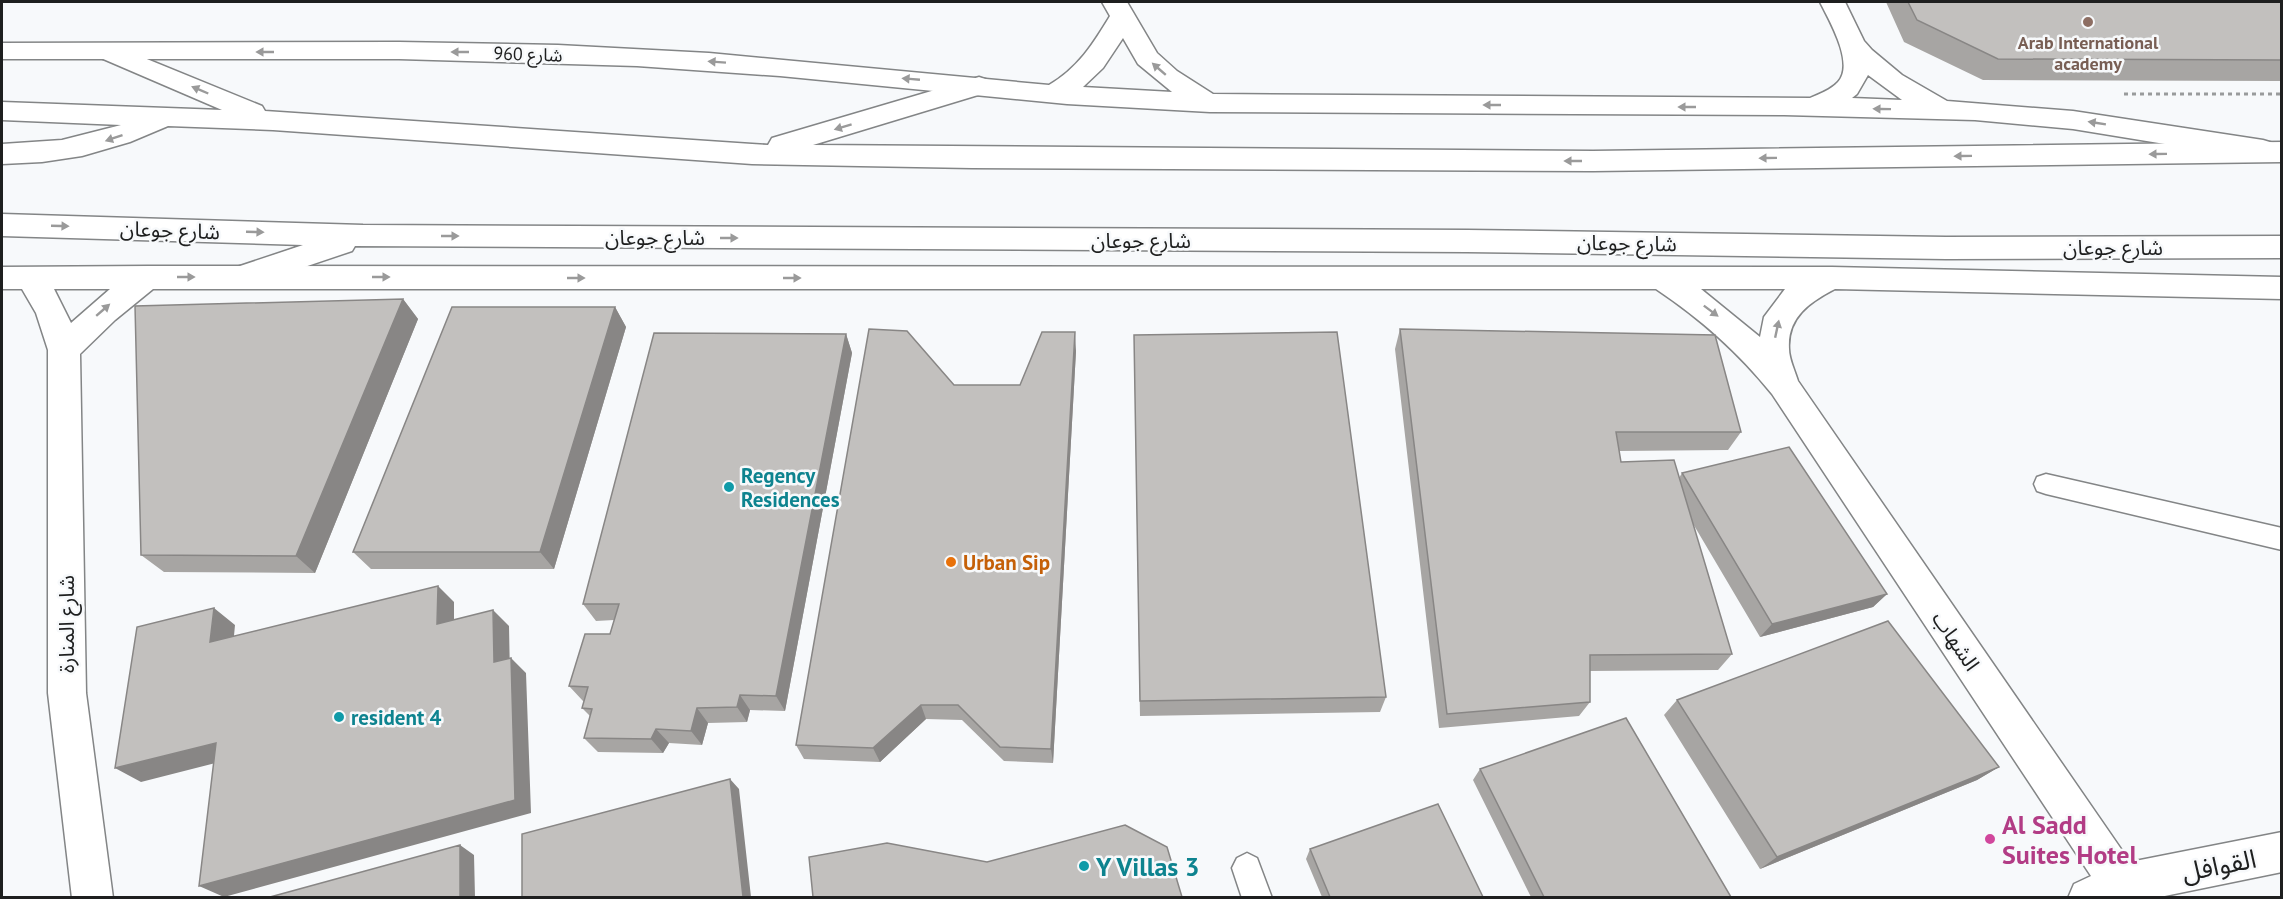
<svg xmlns="http://www.w3.org/2000/svg" width="2283" height="899" font-family="'PT Sans','Noto Sans Arabic',sans-serif">
  <style>
    .lines { fill: none; stroke-linecap: round; stroke-linejoin: round }
    .lane-casing { stroke: #838586; stroke-width: 3 }
    .street-casing { stroke: #838586; stroke-width: 3 }
    .primary-casing { stroke: #838586; stroke-width: 3 }
    .path { stroke: #999b9c; stroke-width: 3; stroke-dasharray: 4 4; stroke-linecap: butt }
    .lane { fill: #fff; fill-rule: evenodd }
    .street { fill: #fff; fill-rule: evenodd }
    .primary { fill: #fff; fill-rule: evenodd }
    .wall { fill: #a7a5a3 }
    .shaded-wall { fill: #888685 }
    .building { fill: #c2c0be; stroke: #888685; stroke-width: 1.5 }
    .oneway { fill: #9a9a9a }
    .education-dot { fill: #8d6e63; stroke: #f7f9fb; stroke-width: 2 }
    .culture-dot { fill: #0f9aa8; stroke: #f7f9fb; stroke-width: 2 }
    .food-dot { fill: #e8710a; stroke: #f7f9fb; stroke-width: 2 }
    .hotel-dot { fill: #d1479c; stroke: #f7f9fb; stroke-width: 2 }
    .labels { text-anchor: middle; dominant-baseline: central; stroke-width: 5; stroke-linejoin: round; paint-order: stroke }
    .far-education-label { font-size: 18px; font-weight: bold; fill: #785e54; stroke: #f7f9fb }
    .far-street-label { font-size: 18px; fill: #1e1f1f; stroke: #f7f9fb }
    .street-label { font-size: 21px; fill: #1e1f1f; stroke: #f7f9fb }
    .culture-label { font-size: 21px; font-weight: bold; fill: #0d838f; stroke: #f7f9fb; text-anchor: start }
    .food-label { font-size: 21px; font-weight: bold; fill: #c56008; stroke: #f7f9fb; text-anchor: start }
    .near-hotel-label { font-size: 26px; font-weight: bold; fill: #b23c85; stroke: #f7f9fb; text-anchor: start }
    .near-street-label { font-size: 26px; fill: #1e1f1f; stroke: #f7f9fb }
    .near-culture-label { font-size: 26px; font-weight: bold; fill: #0d838f; stroke: #f7f9fb; text-anchor: start }
  </style>
  <rect width="100%" height="100%" fill="#f7f9fb"/>
  <g class="lines">
    <defs>
      <path id="lane" d="M2046,474L2282,528V550L2046,494L2037,491L2034,484L2037,477Z
        M1247,853L1257,858L1272,898H1242L1232,868L1237,858Z"/>
      <path id="street" d="M1102,2H1127L1157,53L1177,71L1213,94L1810,98C1819,94 1831,90 1838,82C1855,64 1829,20 1820,2H1845L1864,41L1872,50L1902,75L1947,101L2073,111L2263,140L2273,143L2277,150L2273,157L2263,160L2073,129L1975,120L1784,115L1210,112L1067,104L780,76L637,66L399,59H2V43L399,42L558,45L709,53L1049,85C1078,68 1093,44 1110,16ZM1123,38L1138,64L1172,92L1083,87L1103,68ZM1868,75L1902,100L1852,98L1857,94Z
        M148,266L1832,267L2282,277V299L1835,289C1810,302 1787,317 1789,349C1789,359 1795,371 1798,381L2130,862L2282,832V872L2155,898H2068L2074,884L2091,876L1772,394C1738,352 1701,319 1656,289H153L115,320L80,354L86,693L113,898H72L48,693V350L36,313L22,289H2V267ZM54,289H110L71,323ZM1701,289H1785L1764,317L1760,337Z"/>
      <path id="primary" d="M110,44L262,106L265,111L752,144L768,145L772,138L979,77L988,80L992,86L988,92L813,145L1593,151L2282,142V162L1593,171L972,168L752,164L273,130L168,126L130,142L82,156L42,162L2,164V144L62,140L121,125L2,120V102L222,110L101,58L97,52L101,46Z
        M2,214L363,225L1467,230L1946,237L2282,236V258L1946,259L1467,252L355,246L352,251L242,288L231,285L227,277L231,269L303,245L2,236Z"/>
    </defs>
    <use href="#lane" class="lane-casing"/>
    <use href="#street" class="street-casing"/>
    <use href="#primary" class="primary-casing"/>
    <path class="path" d="M2124,94H2282"/>
    <use href="#lane" class="lane"/>
    <use href="#street" class="street"/>
    <use href="#primary" class="primary"/>
  </g>
  <path class="wall" d="M1886,2H2282V81L1983,80L1904,42Z
    M403,299L418,319L315,573L164,572L141,555Z
    M615,307L626,327L554,569H371L353,552Z
    M1400,329L1741,432L1728,450L1619,451L1621,462L1679,478L1682,473L1887,594L1873,607L1760,637L1692,522L1732,654L1718,670L1590,671V702L1579,716L1439,728L1395,349Z
    M846,334L852,353L785,711L750,710L747,722L708,723L702,745L669,743L663,753L598,752L584,738L590,716L582,708L584,701H583L569,686L610,634L614,620L596,621L583,604Z
    M1134,335L1386,697L1380,712L1140,716Z
    M1076,351L1053,763L1004,761L962,720L926,719L880,762L804,759L796,745L954,385H1020Z
    M1677,700L1999,767L1977,780L1760,869L1664,715Z
    M1480,769L1731,897H1531L1473,780Z
    M1310,849L1483,897H1322L1306,859Z"/>
  <path class="shaded-wall" d="M403,299L418,319L315,573L296,556Z
    M615,307L626,327L554,569L540,552Z
    M1075,332L1076,351L1053,763L1051,749Z
    M846,334L852,353L785,711L776,696Z
    M438,586L454,602V640L437,624Z
    M1887,594L1873,607L1760,637L1772,624Z
    M214,608L235,625L232,657L210,642Z
    M493,610L509,626L510,677L494,662Z
    M511,658L526,673L531,813L224,897L199,886Z
    M740,695L750,710L747,722L737,707Z
    M921,705L926,719L880,762L873,748Z
    M697,708L708,723L702,745L691,731Z
    M656,729L669,743L663,753L651,739Z
    M216,743L239,757L141,782L115,768Z
    M1999,767L1977,780L1760,869L1777,857Z
    M730,779L739,789L751,897H743Z
    M460,845L474,855L475,897H460Z"/>
  <path class="building" d="M1908,2H2282V60L1998,59L1917,20Z
    M403,299L296,556L141,555L135,306Z
    M452,307H615L540,552H353Z
    M869,329L907,331L954,385H1020L1042,332H1075L1051,749L1000,747L958,705H921L873,748L796,745Z
    M1400,329L1715,335L1741,432H1616L1621,462L1674,460L1732,654L1590,655V702L1447,714Z
    M1337,332L1386,697L1140,701L1134,335Z
    M654,333L846,334L776,696L740,695L737,707L697,708L691,731L656,729L651,739L584,738L592,709L582,708L588,687L569,686L585,634H610L619,604H583Z
    M1789,447L1887,594L1772,624L1682,473Z
    M438,586L437,624L493,610L494,662L511,658L515,800L199,886L216,743L115,768L137,627L214,608L210,642Z
    M1888,621L1999,767L1777,857L1677,700Z
    M1626,718L1731,897H1544L1480,769Z
    M730,779L743,897H522V834Z
    M1438,804L1483,897H1330L1310,849Z
    M1125,825L1167,847L1182,897H813L809,857L887,843L987,862Z
    M460,845V897H270Z"/>
  <defs><path id="oneway-solid" d="M-6-.8H1V-3.2L6.5 0L1 3.2V.8H-6Z" transform="scale(1.5)"/></defs>
  <g class="oneway">
    <use href="#oneway-solid" transform="translate(265 52) rotate(-180)"/>
    <use href="#oneway-solid" transform="translate(460 52) rotate(-180)"/>
    <use href="#oneway-solid" transform="translate(717 62) rotate(-176)"/>
    <use href="#oneway-solid" transform="translate(1159 69) rotate(-139)"/>
    <use href="#oneway-solid" transform="translate(911 79) rotate(-175)"/>
    <use href="#oneway-solid" transform="translate(200 90) rotate(-157)"/>
    <use href="#oneway-solid" transform="translate(1492 105) rotate(-180)"/>
    <use href="#oneway-solid" transform="translate(1687 107) rotate(-180)"/>
    <use href="#oneway-solid" transform="translate(1882 109) rotate(-179)"/>
    <use href="#oneway-solid" transform="translate(2097 123) rotate(-171)"/>
    <use href="#oneway-solid" transform="translate(843 127) rotate(163)"/>
    <use href="#oneway-solid" transform="translate(114 138) rotate(161)"/>
    <use href="#oneway-solid" transform="translate(2158 154) rotate(179)"/>
    <use href="#oneway-solid" transform="translate(1963 156) rotate(179)"/>
    <use href="#oneway-solid" transform="translate(1768 158) rotate(179)"/>
    <use href="#oneway-solid" transform="translate(1573 161) rotate(-180)"/>
    <use href="#oneway-solid" transform="translate(60 226) rotate(2)"/>
    <use href="#oneway-solid" transform="translate(255 232) rotate(2)"/>
    <use href="#oneway-solid" transform="translate(450 236)"/>
    <use href="#oneway-solid" transform="translate(729 238)"/>
    <use href="#oneway-solid" transform="translate(186 277)"/>
    <use href="#oneway-solid" transform="translate(381 277)"/>
    <use href="#oneway-solid" transform="translate(576 278)"/>
    <use href="#oneway-solid" transform="translate(792 278)"/>
    <use href="#oneway-solid" transform="translate(103 310) rotate(-41)"/>
    <use href="#oneway-solid" transform="translate(1711 311) rotate(37)"/>
    <use href="#oneway-solid" transform="translate(1777 329) rotate(-78)"/>
  </g>
  <circle class="education-dot" cx="2088" cy="22" r="6"/>
  <g class="culture-dot">
    <circle cx="729" cy="487" r="6"/>
    <circle cx="339" cy="717" r="6"/>
    <circle cx="1084" cy="866" r="6"/>
  </g>
  <circle class="food-dot" cx="951" cy="562" r="6"/>
  <circle class="hotel-dot" cx="1990" cy="839" r="6"/>
  <g class="labels">
    <g class="far-education-label">
      <text x="2088" y="42">Arab International<tspan x="2088" dy="21">academy</tspan></text>
    </g>
    <g class="far-street-label">
      <text transform="translate(528 54) rotate(2)">شارع 960</text>
    </g>
    <g class="street-label">
      <text transform="translate(170 230) rotate(2)">شارع جوعان</text>
      <text x="655" y="237">شارع جوعان</text>
      <text x="1141" y="240">شارع جوعان</text>
      <text transform="translate(1627 243) rotate(1)">شارع جوعان</text>
      <text x="2113" y="247">شارع جوعان</text>
      <text transform="translate(66 624) rotate(-90)">شارع المنارة</text>
      <text transform="translate(1956 641) rotate(56)">الشهاب</text>
    </g>
    <g class="culture-label">
      <text x="741" y="475">Regency<tspan x="741" dy="24">Residences</tspan></text>
      <text x="351" y="717">resident 4</text>
    </g>
    <g class="food-label">
      <text x="963" y="562">Urban Sip</text>
    </g>
    <g class="near-hotel-label">
      <text x="2002" y="824">Al Sadd<tspan x="2002" dy="30">Suites Hotel</tspan></text>
    </g>
    <g class="near-street-label">
      <text transform="translate(2219 865) rotate(-11)">القوافل</text>
    </g>
    <g class="near-culture-label">
      <text x="1096" y="866">Y Villas 3</text>
    </g>
  </g>
  <rect width="2283" height="899" fill="none" stroke="#1e1f1f" stroke-width="6"/>
</svg>
